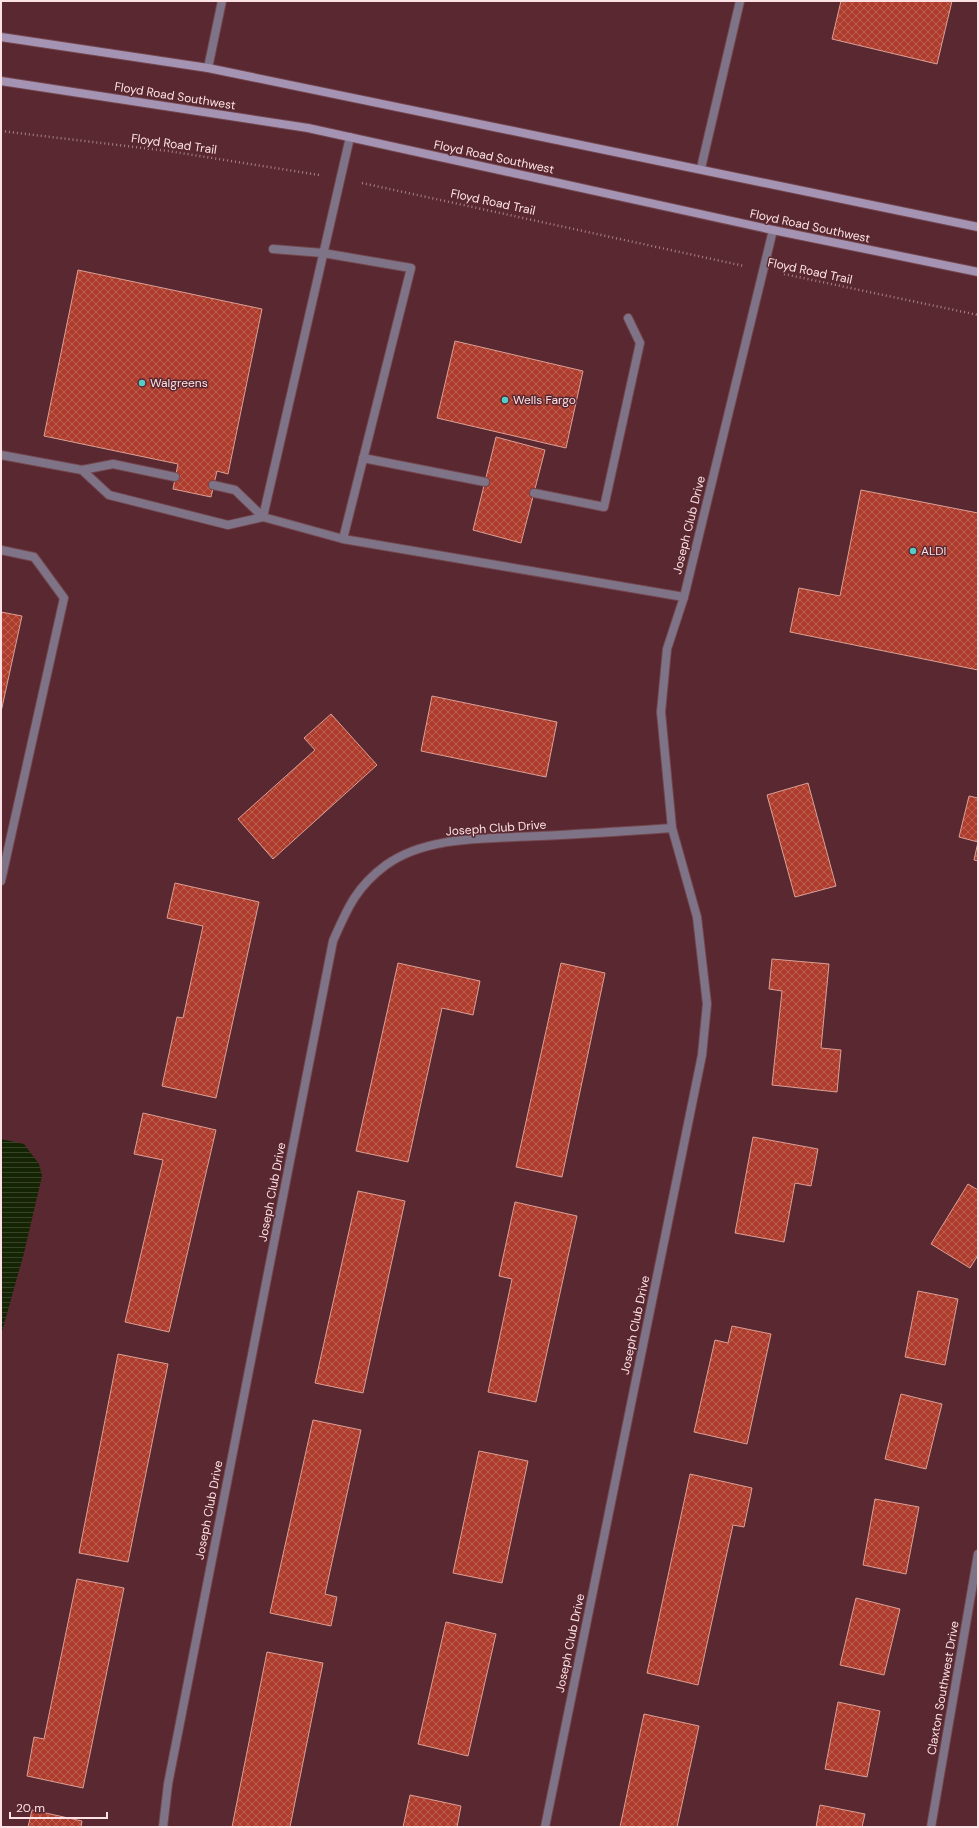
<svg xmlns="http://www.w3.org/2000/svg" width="979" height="1828" font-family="'DM Sans',sans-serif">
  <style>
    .water { fill: url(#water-rules) }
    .building { fill: url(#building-cross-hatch); stroke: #dba095 }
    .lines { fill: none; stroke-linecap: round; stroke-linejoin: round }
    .lane-casing { stroke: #73464e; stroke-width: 10 }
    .street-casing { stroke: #73464e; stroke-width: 10 }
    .secondary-casing { stroke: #73464e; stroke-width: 10 }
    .path { stroke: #a88288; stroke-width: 2.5; stroke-dasharray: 1 3; stroke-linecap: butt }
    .lane { stroke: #7f7487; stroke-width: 8 }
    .street { stroke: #7f7487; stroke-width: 8 }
    .secondary { stroke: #a593b3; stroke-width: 8 }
    .poi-dot { fill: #54cdc7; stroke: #592831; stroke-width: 1.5 }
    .labels { text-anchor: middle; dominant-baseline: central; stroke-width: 3; stroke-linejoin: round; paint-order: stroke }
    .street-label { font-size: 12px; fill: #fde2e5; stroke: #592831 }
    .poi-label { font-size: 12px; fill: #fde2e5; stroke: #592831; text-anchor: start }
  </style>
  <defs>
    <pattern id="water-rules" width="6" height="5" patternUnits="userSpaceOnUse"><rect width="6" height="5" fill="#152503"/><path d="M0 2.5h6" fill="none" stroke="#384428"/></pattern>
    <pattern id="building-cross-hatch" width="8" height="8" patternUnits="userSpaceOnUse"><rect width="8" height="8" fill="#ad3c2d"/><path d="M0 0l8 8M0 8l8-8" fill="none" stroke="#bd6155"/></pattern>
  </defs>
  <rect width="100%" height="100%" fill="#592831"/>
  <path class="water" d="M1,1139L24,1144L39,1164L42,1176L24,1253L1,1335Z"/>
  <path class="building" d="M841,1H952L937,64L832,39Z
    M78,270L262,309L228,474L217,471L211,497L173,489L178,464L44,436Z
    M455,341L583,371L566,448L437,418Z
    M496,437L545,450L521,543L473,530Z
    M861,490L978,513V670L790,632L799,588L840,596Z
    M1,612L22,616L1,712Z
    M432,696L557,722L546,777L421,751Z
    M331,714L377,765L273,859L238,819L315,750L304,738Z
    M808,783L836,886L795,897L767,795Z
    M969,796L978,798V861L974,860L978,842L959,837Z
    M175,883L259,902L216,1098L162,1086L177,1017L183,1018L203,926L167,918Z
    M772,959L829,964L821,1048L841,1050L837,1092L772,1085L782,991L769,989Z
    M398,963L480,981L473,1015L442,1008L408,1162L356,1151Z
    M561,963L605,973L562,1177L516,1167Z
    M143,1113L216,1130L169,1332L125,1322L163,1160L134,1154Z
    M753,1137L818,1149L811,1186L795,1183L784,1242L735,1233Z
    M968,1184L978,1190V1255L970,1268L931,1244Z
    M358,1191L405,1201L363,1393L315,1383Z
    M515,1202L577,1216L536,1402L488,1392L512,1279L499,1276Z
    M918,1291L958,1299L945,1365L905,1357Z
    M732,1326L771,1334L747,1444L694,1432L715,1340L728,1343Z
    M118,1354L168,1364L128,1562L79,1553Z
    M901,1394L942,1404L926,1469L885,1459Z
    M313,1420L361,1430L325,1594L337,1597L331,1626L270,1613Z
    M479,1451L528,1461L502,1583L453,1573Z
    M690,1474L752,1488L744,1527L733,1525L698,1685L647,1673Z
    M875,1499L919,1507L906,1574L863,1565Z
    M77,1579L124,1588L83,1788L27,1776L34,1737L44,1739Z
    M856,1598L900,1609L884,1675L840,1665Z
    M446,1622L496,1634L468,1756L418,1744Z
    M267,1652L323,1663L290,1827H232Z
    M838,1702L880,1711L867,1777L825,1769Z
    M644,1714L699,1726L677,1827H620Z
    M410,1795L461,1806L457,1827H403Z
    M820,1805L865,1814L862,1827H816Z
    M32,1810L82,1821L81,1827H28Z"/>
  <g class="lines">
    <defs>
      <path id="lane" d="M208,68L222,1
        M350,137L263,517L343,539L684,597
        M701,168L740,1
        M273,249L323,253L411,268L343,539
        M1,455L82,470L109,495L228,525L263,517
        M363,458L485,482
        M82,470L113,464L175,477
        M213,485L235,490L263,517
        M534,493L604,507L640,343L628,318
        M1,550L34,557L64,598L1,881"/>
      <path id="street" d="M672,828L661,712L667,649L684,597L773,230
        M163,1827L168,1784L333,941C347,909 356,887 386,865C428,835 488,839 539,836C583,834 628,831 672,828L697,917L707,1004L702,1055L545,1827
        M931,1827L978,1554"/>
      <path id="secondary" d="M1,37L208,68L978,227
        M1,81L308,128L773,230L978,272"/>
    </defs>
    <use href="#lane" class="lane-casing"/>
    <use href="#street" class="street-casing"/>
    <use href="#secondary" class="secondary-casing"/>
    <path class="path" d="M1,131L168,151L319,175
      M362,183L744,266
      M784,274L978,315"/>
    <use href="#lane" class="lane"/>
    <use href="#street" class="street"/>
    <use href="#secondary" class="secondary"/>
  </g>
  <g class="poi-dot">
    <circle cx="142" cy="383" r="4"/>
    <circle cx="505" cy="400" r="4"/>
    <circle cx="913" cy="551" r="4"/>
  </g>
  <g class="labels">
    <g class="street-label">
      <text transform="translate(175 96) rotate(9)">Floyd Road Southwest</text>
      <text transform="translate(174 144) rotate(8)">Floyd Road Trail</text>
      <text transform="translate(494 157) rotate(12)">Floyd Road Southwest</text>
      <text transform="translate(493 202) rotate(12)">Floyd Road Trail</text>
      <text transform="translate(810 226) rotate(12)">Floyd Road Southwest</text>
      <text transform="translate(810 271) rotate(12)">Floyd Road Trail</text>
      <text transform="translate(689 525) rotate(-76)">Joseph Club Drive</text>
      <text transform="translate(496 828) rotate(-4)">Joseph Club Drive</text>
      <text transform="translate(272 1192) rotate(-79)">Joseph Club Drive</text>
      <text transform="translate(635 1325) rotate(-78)">Joseph Club Drive</text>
      <text transform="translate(209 1510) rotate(-79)">Joseph Club Drive</text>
      <text transform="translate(570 1643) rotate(-78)">Joseph Club Drive</text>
      <text transform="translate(943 1688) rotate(-80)">Claxton Southwest Drive</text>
    </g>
    <g class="poi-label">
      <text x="150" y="383">Walgreens</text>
      <text x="513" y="400">Wells Fargo</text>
      <text x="921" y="551">ALDI</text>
    </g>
  </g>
  <rect width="979" height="1828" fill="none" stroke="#fde2e5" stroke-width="4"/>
  <path d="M10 1812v6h97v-6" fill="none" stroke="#fde2e5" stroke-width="2"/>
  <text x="16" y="1812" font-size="12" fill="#fde2e5" stroke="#592831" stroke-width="3" paint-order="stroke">20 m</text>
</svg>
